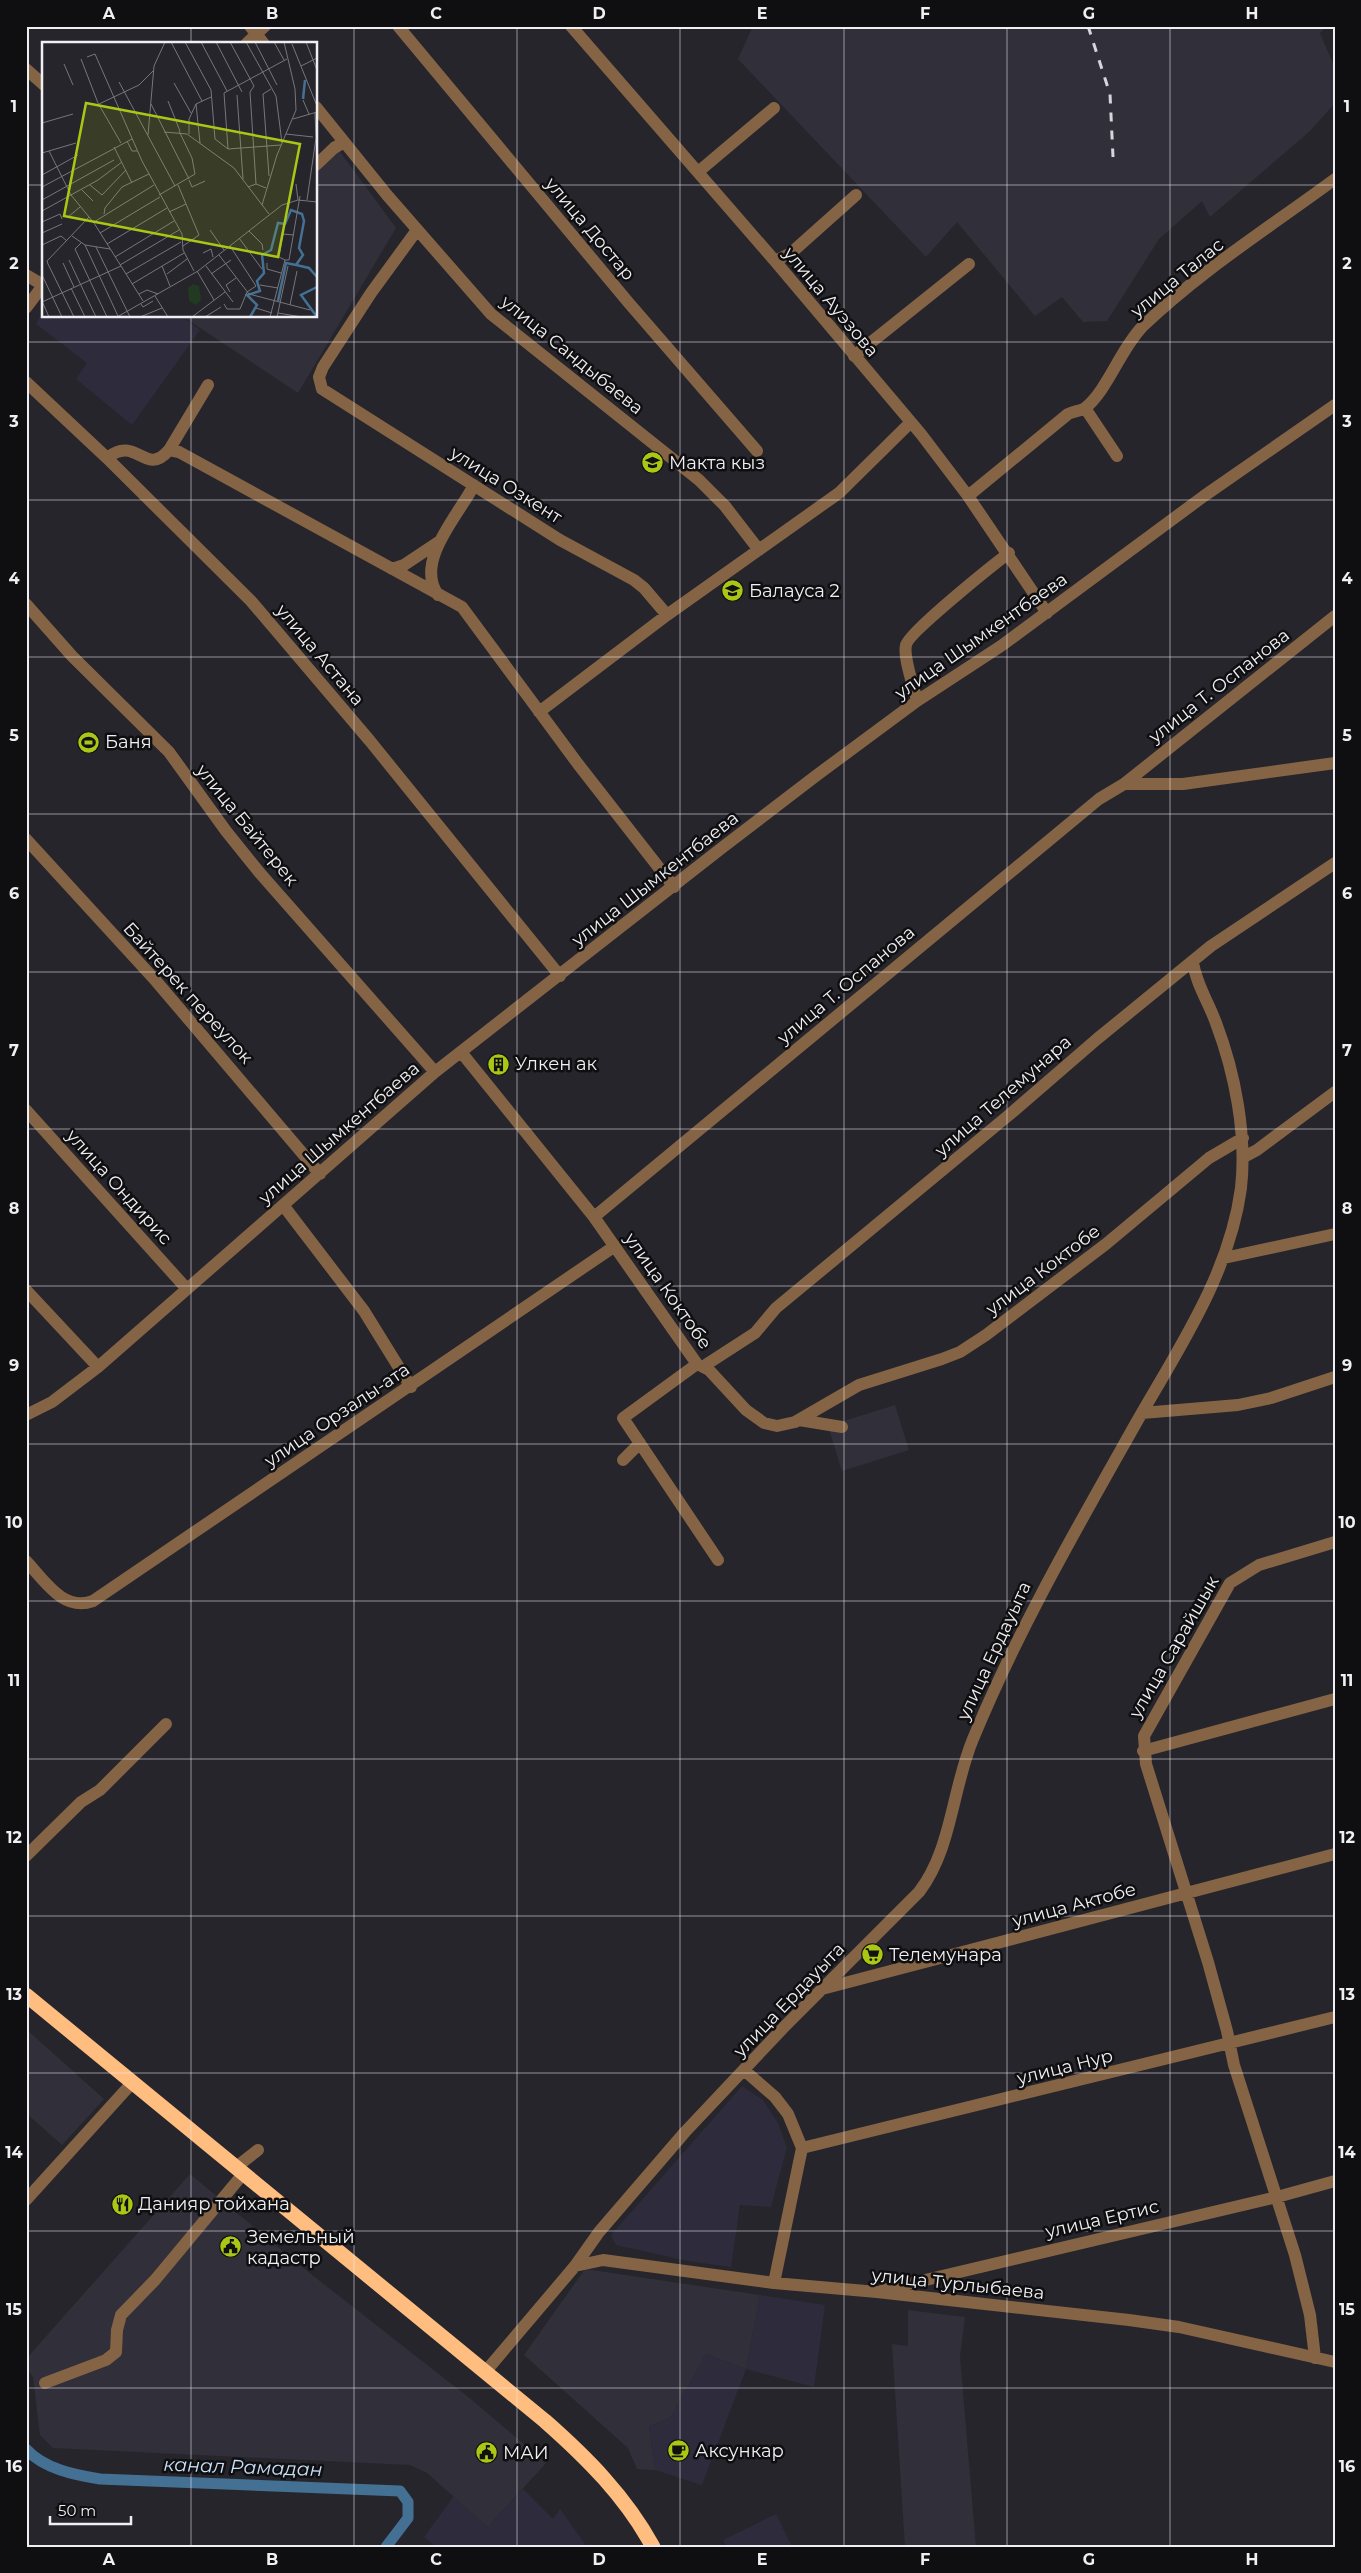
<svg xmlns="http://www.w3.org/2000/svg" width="1361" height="2573" font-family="Montserrat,sans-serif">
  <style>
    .commercial { fill: #2e2b3c }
    .built { fill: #312f39 }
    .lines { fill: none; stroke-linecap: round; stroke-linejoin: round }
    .canal { stroke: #447094; stroke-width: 11 }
    .minor { stroke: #856446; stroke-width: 12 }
    .highway { stroke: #ffbd80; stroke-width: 15 }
    .rail { stroke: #d6d5d9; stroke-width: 3; stroke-dasharray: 9 9; stroke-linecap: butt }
    .grid { fill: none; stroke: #f0eff3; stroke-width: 1; stroke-opacity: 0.55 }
    .labels { text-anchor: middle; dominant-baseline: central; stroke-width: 5; stroke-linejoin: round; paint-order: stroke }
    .street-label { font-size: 18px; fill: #f0eff3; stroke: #0f0f11 }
    .poi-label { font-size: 18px; fill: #f0eff3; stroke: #0f0f11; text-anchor: start }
    .water-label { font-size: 19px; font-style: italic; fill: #c7e1f8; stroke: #0f0f11 }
    .inset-river { fill: none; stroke: #447094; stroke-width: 2.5 }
    .inset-road { fill: none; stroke: #77767b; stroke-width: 1 }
    .view { fill: #abc716; fill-opacity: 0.15; stroke: #abc716; stroke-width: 2.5 }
    .inset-edge { fill: none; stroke: #f0eff3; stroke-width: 2.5 }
    .neatline { fill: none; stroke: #f0eff3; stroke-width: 2 }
    .grid-label { font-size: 16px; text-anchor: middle; font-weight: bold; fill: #f0eff3 }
  </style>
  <rect width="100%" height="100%" fill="#26252b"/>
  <path class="commercial" d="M44,309V316H182L200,330L132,425L76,379L87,363L36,324Z
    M742,2086L763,2100L778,2123L787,2147L771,2207L740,2205L731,2267L688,2261L616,2245L611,2235Z
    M760,2295L825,2305L814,2387L746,2369L702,2485L655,2470L649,2426L670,2418L706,2354L746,2369Z
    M523,2489L553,2519L560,2509L587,2547H436L424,2537L454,2496L488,2527Z
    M776,2514L792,2547H727L723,2540Z"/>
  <path class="built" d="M753,26H1327L1320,33L1335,68V103L1310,131L1210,217L1202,201L1159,239L1107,321L1083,322L1062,297L1035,316L957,222L926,257L738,59Z
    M332,141L396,228L298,393L182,316H316V161Z
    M895,1405L909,1450L842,1471L828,1426Z
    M26,2029L104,2099L62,2145L26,2113Z
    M190,2174L302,2267L472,2400L546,2463L488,2527L427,2473L410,2465L53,2448L40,2435L33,2377L26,2368V2359Z
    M585,2269L760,2295L746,2369L706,2354L670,2418L649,2426L655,2470L637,2469L628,2448L524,2355Z
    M908,2310L965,2317L960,2357L976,2547H905L892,2344L908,2346Z"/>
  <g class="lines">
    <path class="canal" d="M26,2449C44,2469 75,2475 100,2479L400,2491L408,2502V2518L386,2547"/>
    <path class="minor" d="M250,26L264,44
      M398,26L628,302L757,451
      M571,26L775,261L921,434L968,496L1047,613
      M246,44L265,26
      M26,69L44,85
      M316,107L387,195L491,314L699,480L725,506L759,550
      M316,165L334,148L344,142
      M698,172L774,108
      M417,230L371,293L323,367L319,377L322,389L560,540L634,580L644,588L667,615
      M775,261L791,253L856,195
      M26,275L43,285
      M26,308L44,284
      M854,356L969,264
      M26,382L107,458L251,601L370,741L560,976
      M1085,408L1117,456
      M169,450L179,452L462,607L578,764L674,887
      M107,458C137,434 145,478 169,450L208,385
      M968,496L1068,414C1074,411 1081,411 1085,408C1107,391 1120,350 1142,327C1200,271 1270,227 1335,179
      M392,569L404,565L440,541
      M438,595C414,561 459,515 474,485
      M26,604L72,656L169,752L226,831L259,872L435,1072
      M917,701C914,688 903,657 906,645C908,633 993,565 1009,553
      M539,712L667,615L839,493L910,423
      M1124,784H1183L1335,763
      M26,839L156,981L320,1174
      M461,1052L594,1217L697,1364L709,1370L746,1410L764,1423L777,1426L795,1422L859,1385L942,1359L960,1352L986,1335L1106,1244L1209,1158L1243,1138
      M26,1110L186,1288
      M1244,1157L1257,1150L1335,1092
      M283,1205L364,1311L411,1387
      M594,1217L1099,799L1124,784L1335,616
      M1224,1258L1335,1234
      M26,1290L98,1367
      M697,1364L623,1418L718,1560
      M704,1366L755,1333L776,1308L1009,1115L1097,1039L1211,946L1335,863
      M1142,1413L1238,1405L1271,1398L1335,1377
      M26,1415L52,1402L98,1367L435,1072L723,847L817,775L917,701L1001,646L1204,496L1335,405
      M799,1420L842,1427
      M623,1460L640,1443
      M26,1561C45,1581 63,1612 93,1601L615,1246
      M1143,1751L1335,1699
      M26,1856L81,1802L100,1790L166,1724
      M822,1989L1335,1854
      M744,2070L775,2097L788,2114L802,2148L774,2283
      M802,2148L1335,2017
      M235,2168L258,2150
      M26,2200L132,2083
      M575,2266L603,2260L774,2283L877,2292L1129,2320L1179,2327L1335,2362
      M883,2290L1277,2197L1335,2181
      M1315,2358L1310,2315L1295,2255L1234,2065L1227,2031L1208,1962L1146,1764L1144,1736L1230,1583L1259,1565L1335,1542
      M486,2371L575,2266L599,2232L685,2132L785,2026L919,1892C952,1849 952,1789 973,1739C1017,1632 1074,1533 1131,1432C1174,1355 1229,1278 1241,1188C1247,1135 1235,1073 1216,1023C1209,1003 1196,984 1193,962
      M45,2383L106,2360L116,2352L117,2330L121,2315L155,2280L243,2174"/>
    <path class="highway" d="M26,1995L545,2421C587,2458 626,2497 653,2547"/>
    <path class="rail" d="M1088,26L1110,94L1113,157"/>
  </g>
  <path class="grid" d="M191,26V44M354,26V2547M517,26V2547M680,26V2547M844,26V2547M1007,26V2547M1170,26V2547M26,185H44M316,185H1335M191,316V2547M26,342H1335M26,500H1335M26,657H1335M26,814H1335M26,972H1335M26,1129H1335M26,1286H1335M26,1444H1335M26,1601H1335M26,1759H1335M26,1916H1335M26,2073H1335M26,2231H1335M26,2388H1335"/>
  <defs>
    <symbol id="school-disc" viewBox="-11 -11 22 22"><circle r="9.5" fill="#abc716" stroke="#0f0f11"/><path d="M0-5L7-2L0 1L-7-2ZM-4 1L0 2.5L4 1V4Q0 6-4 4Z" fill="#111"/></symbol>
    <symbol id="stadium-disc" viewBox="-11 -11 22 22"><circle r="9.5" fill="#abc716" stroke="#0f0f11"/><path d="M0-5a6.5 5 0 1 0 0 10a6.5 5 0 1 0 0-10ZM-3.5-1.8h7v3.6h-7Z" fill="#111"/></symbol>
    <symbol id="building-disc" viewBox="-11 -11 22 22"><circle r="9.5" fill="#abc716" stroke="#0f0f11"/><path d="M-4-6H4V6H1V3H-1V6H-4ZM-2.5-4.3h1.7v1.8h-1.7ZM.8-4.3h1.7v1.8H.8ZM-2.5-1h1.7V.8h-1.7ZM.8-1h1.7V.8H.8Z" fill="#111"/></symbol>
    <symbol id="supermarket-disc" viewBox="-11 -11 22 22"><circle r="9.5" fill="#abc716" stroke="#0f0f11"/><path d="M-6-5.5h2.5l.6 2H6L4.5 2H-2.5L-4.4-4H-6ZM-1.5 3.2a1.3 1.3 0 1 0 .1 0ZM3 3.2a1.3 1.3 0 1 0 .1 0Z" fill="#111"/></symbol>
    <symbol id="restaurant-disc" viewBox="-11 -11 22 22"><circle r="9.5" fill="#abc716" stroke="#0f0f11"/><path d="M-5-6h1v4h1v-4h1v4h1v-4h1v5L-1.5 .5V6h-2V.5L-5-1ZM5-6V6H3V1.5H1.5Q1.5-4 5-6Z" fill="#111"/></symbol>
    <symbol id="civic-disc" viewBox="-11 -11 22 22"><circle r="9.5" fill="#abc716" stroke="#0f0f11"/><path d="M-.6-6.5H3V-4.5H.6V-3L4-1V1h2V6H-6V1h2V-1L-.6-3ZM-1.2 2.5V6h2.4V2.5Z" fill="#111"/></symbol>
    <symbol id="cafe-disc" viewBox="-11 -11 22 22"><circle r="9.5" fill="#abc716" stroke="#0f0f11"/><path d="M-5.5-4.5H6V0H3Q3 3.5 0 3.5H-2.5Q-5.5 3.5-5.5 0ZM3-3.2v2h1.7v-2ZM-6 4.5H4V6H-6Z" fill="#111"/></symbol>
  </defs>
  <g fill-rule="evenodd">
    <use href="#school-disc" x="640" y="450" width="25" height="25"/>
    <use href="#school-disc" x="720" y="578" width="25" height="25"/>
    <use href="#stadium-disc" x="76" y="730" width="25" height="25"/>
    <use href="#building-disc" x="486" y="1052" width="25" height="25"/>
    <use href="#supermarket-disc" x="860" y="1942" width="25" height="25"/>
    <use href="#restaurant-disc" x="110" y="2192" width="25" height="25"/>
    <use href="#civic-disc" x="218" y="2234" width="25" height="25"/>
    <use href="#cafe-disc" x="666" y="2438" width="25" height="25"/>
    <use href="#civic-disc" x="474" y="2440" width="25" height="25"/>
  </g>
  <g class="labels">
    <g class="street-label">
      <text transform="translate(590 229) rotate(50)">улица Достар</text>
      <text transform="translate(1177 278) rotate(-39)">улица Талас</text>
      <text transform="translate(831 302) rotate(50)">улица Ауэзова</text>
      <text transform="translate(572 355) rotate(39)">улица Сандыбаева</text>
      <text transform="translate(506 485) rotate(32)">улица Озкент</text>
      <text transform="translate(981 636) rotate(-35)">улица Шымкентбаева</text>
      <text transform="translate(320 655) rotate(50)">улица Астана</text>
      <text transform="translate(1219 686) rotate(-38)">улица Т. Оспанова</text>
      <text transform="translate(247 825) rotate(51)">улица Байтерек</text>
      <text transform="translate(655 879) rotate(-38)">улица Шымкентбаева</text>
      <text transform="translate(846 985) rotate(-40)">улица Т. Оспанова</text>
      <text transform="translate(188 993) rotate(48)">Байтерек переулок</text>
      <text transform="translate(1003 1096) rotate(-41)">улица Телемунара</text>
      <text transform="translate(339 1133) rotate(-41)">улица Шымкентбаева</text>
      <text transform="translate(119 1187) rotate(48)">улица Ондирис</text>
      <text transform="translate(1043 1270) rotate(-37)">улица Коктобе</text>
      <text transform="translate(668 1291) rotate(55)">улица Коктобе</text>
      <text transform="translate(337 1415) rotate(-34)">улица Орзалы-ата</text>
      <text transform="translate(1174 1647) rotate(-60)">улица Сарайшык</text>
      <text transform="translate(994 1651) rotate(-65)">улица Ердауыта</text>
      <text transform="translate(1074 1905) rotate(-15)">улица Актобе</text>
      <text transform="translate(789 2000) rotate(-46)">улица Ердауыта</text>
      <text transform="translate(1065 2067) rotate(-14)">улица Нур</text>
      <text transform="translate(1102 2219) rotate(-13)">улица Ертис</text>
      <text transform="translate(958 2284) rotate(6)">улица Турлыбаева</text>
    </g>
    <g class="poi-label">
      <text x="669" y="463">Макта кыз</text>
      <text x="749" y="591">Балауса 2</text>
      <text x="105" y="742">Баня</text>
      <text x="515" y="1064">Улкен ак</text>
      <text x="889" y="1955">Телемунара</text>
      <text x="138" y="2204">Данияр тойхана</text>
      <text x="247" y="2237">Земельный<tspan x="247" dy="21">кадастр</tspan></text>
      <text x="695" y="2451">Аксункар</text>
      <text x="503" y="2453">МАИ</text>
    </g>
    <g class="water-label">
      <text transform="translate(243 2467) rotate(2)">канал Рамадан</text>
    </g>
  </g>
  <g transform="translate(42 42)">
    <rect width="275" height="275" fill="#26252b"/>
    <path d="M151,242L157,244L159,258L154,263L147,259L146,246Z" fill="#213a21"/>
    <path class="inset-river" d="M261,57L263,38M236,259L244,221L254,223M208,275L215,263L205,253L218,249L215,239L222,231L220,213L229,208L236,181L243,182L249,168L260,172L262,179L257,206L261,213L254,223L267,226L275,235M275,275L259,253L275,245"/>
    <path class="inset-road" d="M129,0L160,59M143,0L169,48L173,97L186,107M159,0L185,49M174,0L200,50M188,0L212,44L208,50L214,142M204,0L234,54L240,101M213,0L235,43M232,0L242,18M264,0L275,28M250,2L275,64M45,15L53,12L100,119L140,192L141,208L152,229M39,17L56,61L79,101M22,22L31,43M259,24L275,16M77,40L133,144M132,41L149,71M195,53L201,137M261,58L267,72M126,59L138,89M57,62L97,43L111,29M109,62L147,137M154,62L158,101M251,77L275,70M0,81L31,72M122,90L145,92L192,126L227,172M147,92V77L154,62L169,55M244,92L271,95M106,93L112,24L123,0M85,99L90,109H95M72,105L90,141M186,107L182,51L245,17M186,107L239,103M7,109L29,153L52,181L101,259M0,111L34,101M0,133L36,113M227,134L221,52L229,47M147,138L150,145L163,139M254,142L256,158M48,143L60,153L84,128M136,143L157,193L141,204M0,145L90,97M206,145L214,142L224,146M40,148L51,159M117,153L153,132L150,116L137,89M0,158L72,118M265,158L274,96L273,71M220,163L235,113L254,68L253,47L242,0M0,169L56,138L80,120M127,170L144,162M62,172L63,166L80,145L107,132M26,175L38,165M0,180L18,172L20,177M52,180L112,143M168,188L182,208M207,189L220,202L221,208M0,191L20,182M58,191L118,155M30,194L43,203L68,207M197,196L220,227M39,201L33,207L65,275M65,202L125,166M0,203L19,194L25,199M43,203L76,274M54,205L88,275M161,211L169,207L171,215M177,213L207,252L268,268M73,215L132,179M27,218L54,275M243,218H247L258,154M243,218L237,215L241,192L252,193M21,221L32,245M225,221V227L239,231M6,222L5,219L47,175M6,222L32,275M78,223L137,188M120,224L128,244M164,224L191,260M155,229L172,258M84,232L139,200M125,232L145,217M169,232L189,218M0,233L20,275M90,242L142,211M218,243L236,246M29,246L43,275M188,250L184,243L194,236M97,252L105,248L116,252M113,254L126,275M0,259L7,275M0,260L79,224M99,262L101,265L111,259M182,262L185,267H198L205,250L214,244L188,204M248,263L255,229M214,266L230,271M236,271L260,275M75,275L156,229L240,163L256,158L275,160M98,275L120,266M150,275L183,250M163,275L179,265M228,275L243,218M235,275L246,224"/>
    <path class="view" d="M44,61L258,102L236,215L22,174Z"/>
    <rect width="275" height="275" class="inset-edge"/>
  </g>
  <rect width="1361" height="2573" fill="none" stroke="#0f0f11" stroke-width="55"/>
  <path d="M50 2516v8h81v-8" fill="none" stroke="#f0eff3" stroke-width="2.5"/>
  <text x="58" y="2516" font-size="15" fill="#f0eff3" stroke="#0f0f11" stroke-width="4" paint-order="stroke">50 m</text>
  <rect x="28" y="28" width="1306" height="2518" class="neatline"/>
  <g class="grid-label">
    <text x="109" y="19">A</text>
    <text x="272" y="19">B</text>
    <text x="436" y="19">C</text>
    <text x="599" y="19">D</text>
    <text x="762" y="19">E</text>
    <text x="925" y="19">F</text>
    <text x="1089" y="19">G</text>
    <text x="1252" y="19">H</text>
    <text x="14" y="112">1</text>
    <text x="1347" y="112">1</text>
    <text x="14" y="269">2</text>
    <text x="1347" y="269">2</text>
    <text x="14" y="427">3</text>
    <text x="1347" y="427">3</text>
    <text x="14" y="584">4</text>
    <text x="1347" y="584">4</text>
    <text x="14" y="741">5</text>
    <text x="1347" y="741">5</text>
    <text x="14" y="899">6</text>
    <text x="1347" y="899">6</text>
    <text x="14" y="1056">7</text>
    <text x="1347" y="1056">7</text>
    <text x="14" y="1214">8</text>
    <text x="1347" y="1214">8</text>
    <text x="14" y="1371">9</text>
    <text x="1347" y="1371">9</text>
    <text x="14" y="1528">10</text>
    <text x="1347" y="1528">10</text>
    <text x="14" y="1686">11</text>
    <text x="1347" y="1686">11</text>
    <text x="14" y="1843">12</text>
    <text x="1347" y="1843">12</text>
    <text x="14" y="2000">13</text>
    <text x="1347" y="2000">13</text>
    <text x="14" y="2158">14</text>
    <text x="1347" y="2158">14</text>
    <text x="14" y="2315">15</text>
    <text x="1347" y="2315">15</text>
    <text x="14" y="2472">16</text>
    <text x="1347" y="2472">16</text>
    <text x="109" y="2565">A</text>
    <text x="272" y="2565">B</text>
    <text x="436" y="2565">C</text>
    <text x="599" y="2565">D</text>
    <text x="762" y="2565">E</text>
    <text x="925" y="2565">F</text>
    <text x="1089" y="2565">G</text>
    <text x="1252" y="2565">H</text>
  </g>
</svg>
